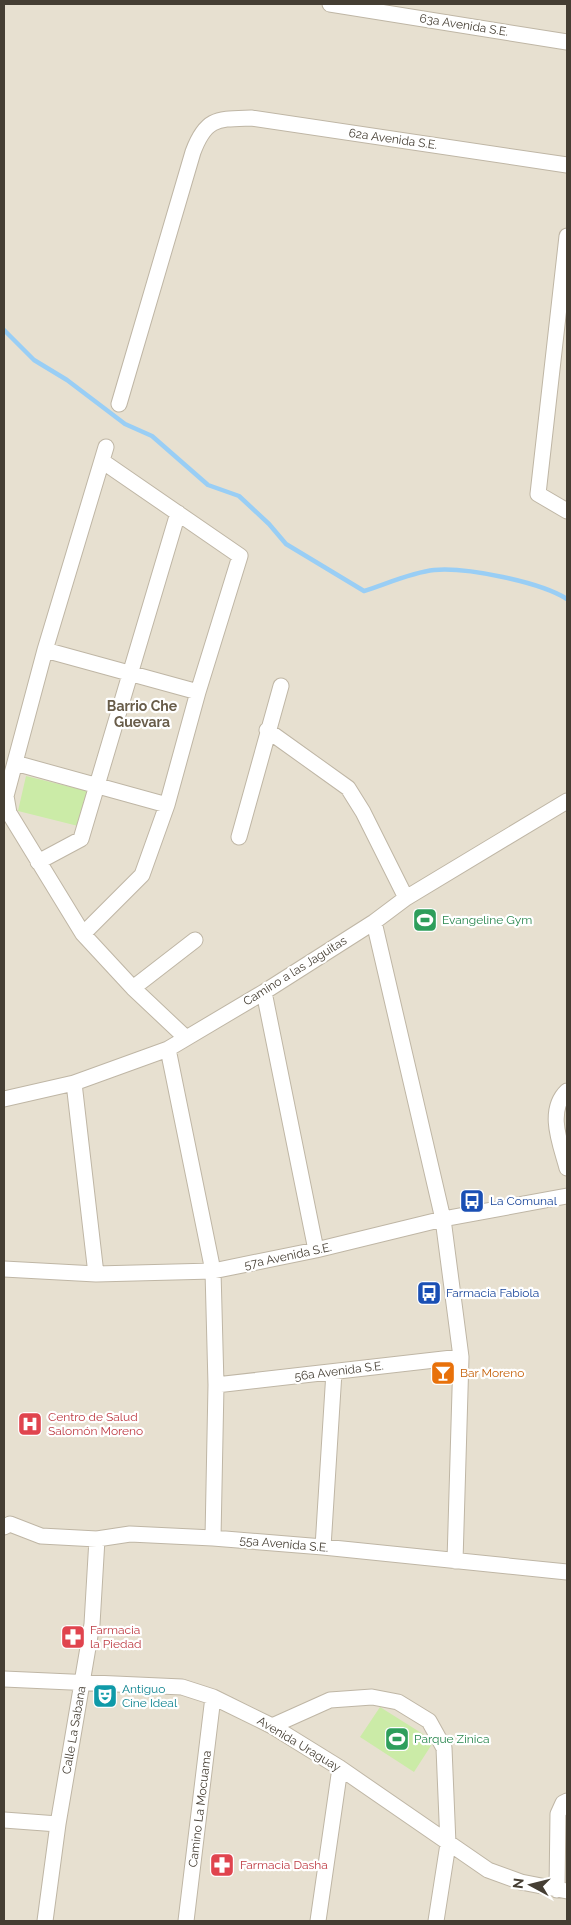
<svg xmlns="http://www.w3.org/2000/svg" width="571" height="1925" font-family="Raleway,sans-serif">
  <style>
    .residential { fill: #e7e0d0 }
    .green { fill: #cbeba7 }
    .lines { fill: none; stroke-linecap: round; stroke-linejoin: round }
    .stream { stroke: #99cef5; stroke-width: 4.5 }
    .minor-casing { stroke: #bfb6a5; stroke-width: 17 }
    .minor { stroke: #fff; stroke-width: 15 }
    .labels { text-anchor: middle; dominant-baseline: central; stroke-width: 4.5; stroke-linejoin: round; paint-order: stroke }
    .street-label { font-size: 12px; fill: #453e33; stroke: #fff }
    .leisure-label { font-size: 12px; fill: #27864d; stroke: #fff; text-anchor: start }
    .transit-label { font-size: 12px; fill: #164399; stroke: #fff; text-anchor: start }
    .food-label { font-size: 12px; fill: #c56008; stroke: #fff; text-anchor: start }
    .health-label { font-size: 12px; fill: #be3a42; stroke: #fff; text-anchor: start }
    .culture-label { font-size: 12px; fill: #0d838f; stroke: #fff; text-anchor: start }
    .neighbourhood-label { font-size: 14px; font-weight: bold; fill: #685c49; stroke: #fff }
  </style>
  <rect width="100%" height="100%" fill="#f3eee3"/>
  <path class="residential" d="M4,4H567V1921H4Z"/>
  <path class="green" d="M26,776L87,791L78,826L18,811Z
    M380,1707L434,1741L414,1772L360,1737Z"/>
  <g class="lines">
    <path class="stream" d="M4,330L34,360L67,380L125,424L152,436L208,485L239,496L269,524L286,544L364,591C386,584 413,572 434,570C467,567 540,582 567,599"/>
    <defs>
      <path id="minor" d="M330,4L567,42
        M567,236L538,494L567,511
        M119,404L193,152C206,117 218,119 251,118L567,165
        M106,447L45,650L6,796L9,813L83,934L133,988L185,1037
        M45,650L198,692
        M267,730L348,788L363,812L406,898
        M15,763L167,805
        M239,837L281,686
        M38,862L81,839L178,513
        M374,922L443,1219L461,1357L455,1561
        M83,934L142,875L167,805L198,692L240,556L102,461
        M133,988L195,940
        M264,992L316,1250
        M168,1049L213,1271L216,1385L213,1538
        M74,1083L96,1274
        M567,1091C546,1111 561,1145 567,1168
        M4,1099L74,1083L168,1049L264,992L374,922L406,898L567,801
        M4,1269L96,1274L213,1271L316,1250L443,1219L567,1196
        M216,1385L461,1357
        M4,1527L10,1524L41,1536L97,1539L130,1534L213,1538L323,1547L567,1572
        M323,1547L334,1372
        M4,1679L182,1687L213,1697L272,1726L340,1768L488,1870L521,1882L567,1891
        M272,1726L330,1700L372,1697L398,1702L429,1721L444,1748L448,1844L436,1921
        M4,1820L58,1824
        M557,1890L558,1814L563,1803L567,1801
        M45,1921L58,1824L92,1624L97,1539
        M186,1921L213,1697
        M318,1921L340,1768"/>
    </defs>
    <use href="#minor" class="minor-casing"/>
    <use href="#minor" class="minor"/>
  </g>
  <defs>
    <symbol id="stadium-square" viewBox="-11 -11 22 22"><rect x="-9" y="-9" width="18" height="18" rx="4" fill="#2e9e5b" stroke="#fff"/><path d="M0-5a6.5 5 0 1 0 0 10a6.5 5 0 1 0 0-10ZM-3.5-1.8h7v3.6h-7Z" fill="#fff"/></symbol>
    <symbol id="bus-square" viewBox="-11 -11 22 22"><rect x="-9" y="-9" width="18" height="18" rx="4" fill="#1a4fb4" stroke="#fff"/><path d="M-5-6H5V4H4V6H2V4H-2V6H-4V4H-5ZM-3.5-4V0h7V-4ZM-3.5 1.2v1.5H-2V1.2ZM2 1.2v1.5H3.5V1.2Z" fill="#fff"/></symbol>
    <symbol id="bar-square" viewBox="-11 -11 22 22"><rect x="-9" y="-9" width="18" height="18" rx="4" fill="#e8710a" stroke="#fff"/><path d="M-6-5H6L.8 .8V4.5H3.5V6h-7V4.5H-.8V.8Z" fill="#fff"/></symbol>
    <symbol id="hospital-square" viewBox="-11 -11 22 22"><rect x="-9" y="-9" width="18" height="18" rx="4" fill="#e0444e" stroke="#fff"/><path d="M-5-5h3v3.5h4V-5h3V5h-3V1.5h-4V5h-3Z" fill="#fff"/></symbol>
    <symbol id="pharmacy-square" viewBox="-11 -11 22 22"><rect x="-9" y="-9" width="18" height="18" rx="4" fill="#e0444e" stroke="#fff"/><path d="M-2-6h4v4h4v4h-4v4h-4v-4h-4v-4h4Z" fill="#fff"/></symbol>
    <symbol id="theatre-square" viewBox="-11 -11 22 22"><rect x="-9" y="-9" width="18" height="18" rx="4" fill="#0f9aa8" stroke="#fff"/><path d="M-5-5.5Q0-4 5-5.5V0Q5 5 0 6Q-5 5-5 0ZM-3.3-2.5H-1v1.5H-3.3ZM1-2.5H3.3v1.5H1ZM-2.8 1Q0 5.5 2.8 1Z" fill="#fff"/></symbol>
  </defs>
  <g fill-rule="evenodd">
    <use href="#stadium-square" x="411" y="906" width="28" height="28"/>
    <use href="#bus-square" x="458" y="1187" width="28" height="28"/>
    <use href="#bus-square" x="415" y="1279" width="28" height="28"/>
    <use href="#bar-square" x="429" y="1359" width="28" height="28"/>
    <use href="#hospital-square" x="16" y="1410" width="28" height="28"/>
    <use href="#pharmacy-square" x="59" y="1623" width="28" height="28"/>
    <use href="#theatre-square" x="91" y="1682" width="28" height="28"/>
    <use href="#stadium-square" x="383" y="1725" width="28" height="28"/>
    <use href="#pharmacy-square" x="208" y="1851" width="28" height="28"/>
  </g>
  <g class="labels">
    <g class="street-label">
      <text transform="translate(464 25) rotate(9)">63a Avenida S.E.</text>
      <text transform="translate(393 139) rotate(8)">62a Avenida S.E.</text>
      <text transform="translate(295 971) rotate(-32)">Camino a las Jaguitas</text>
      <text transform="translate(288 1256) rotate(-12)">57a Avenida S.E.</text>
      <text transform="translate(339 1371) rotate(-7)">56a Avenida S.E.</text>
      <text transform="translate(284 1544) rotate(5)">55a Avenida S.E.</text>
      <text transform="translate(74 1730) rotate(-80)">Calle La Sabana</text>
      <text transform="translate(299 1744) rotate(31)">Avenida Uraguay</text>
      <text transform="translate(200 1809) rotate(-83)">Camino La Mocuama</text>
    </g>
    <g class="leisure-label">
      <text x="442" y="920">Evangeline Gym</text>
      <text x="414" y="1739">Parque Zinica</text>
    </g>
    <g class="transit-label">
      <text x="490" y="1201">La Comunal</text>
      <text x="446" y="1293">Farmacia Fabiola</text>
    </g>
    <g class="food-label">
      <text x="460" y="1373">Bar Moreno</text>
    </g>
    <g class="health-label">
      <text x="48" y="1417">Centro de Salud<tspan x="48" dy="14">Salomón Moreno</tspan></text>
      <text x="90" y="1630">Farmacia<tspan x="90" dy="14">la Piedad</tspan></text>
      <text x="240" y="1865">Farmacia Dasha</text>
    </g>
    <g class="culture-label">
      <text x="122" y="1689">Antiguo<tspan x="122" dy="14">Cine Ideal</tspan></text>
    </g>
    <g class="neighbourhood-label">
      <text x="142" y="706">Barrio Che<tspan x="142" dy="16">Guevara</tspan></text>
    </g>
  </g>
  <rect width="571" height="1925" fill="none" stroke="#453e33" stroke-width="10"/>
  <g transform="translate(531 1885) rotate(277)" stroke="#ffffff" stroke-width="4" paint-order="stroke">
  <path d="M0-4L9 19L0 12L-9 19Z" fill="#453e33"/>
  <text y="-8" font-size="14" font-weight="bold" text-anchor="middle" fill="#453e33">N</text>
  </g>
</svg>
